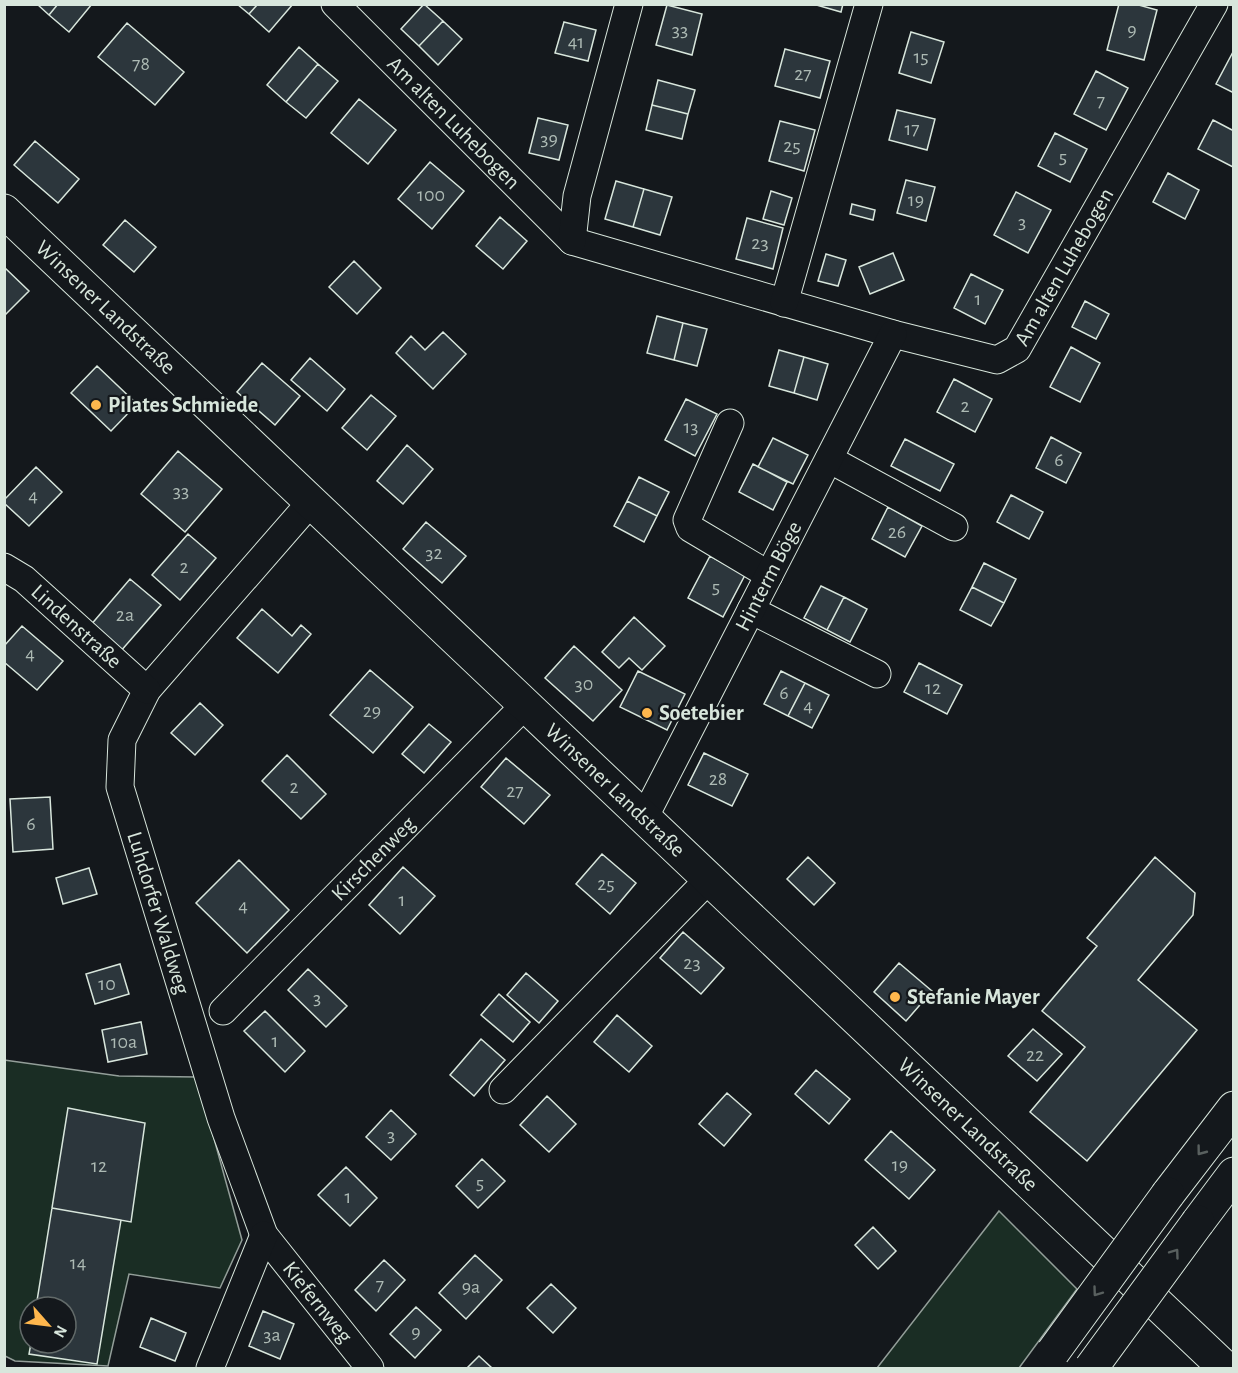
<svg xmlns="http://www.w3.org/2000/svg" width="1238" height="1373" font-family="'Alegreya Sans',sans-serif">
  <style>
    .green { fill: #1a2d24; stroke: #939e99; stroke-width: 1.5; fill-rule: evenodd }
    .building { fill: #2c363c; stroke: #d8e6dc; stroke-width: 1.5 }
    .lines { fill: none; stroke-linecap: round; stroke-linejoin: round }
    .minor-casing { stroke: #d8e6dc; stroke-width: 29 }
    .major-casing { stroke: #d8e6dc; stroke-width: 35 }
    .highway-casing { stroke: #d8e6dc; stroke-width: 35 }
    .minor { stroke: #14181c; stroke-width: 27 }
    .major { stroke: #14181c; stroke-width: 33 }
    .highway { stroke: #14181c; stroke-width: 33 }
    .highway-bridge-casing { stroke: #d8e6dc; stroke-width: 35; stroke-linecap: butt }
    .highway-bridge { stroke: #14181c; stroke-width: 33 }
    .oneway { stroke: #59605f }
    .poi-dot { fill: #ffb74d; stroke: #14181c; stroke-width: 2 }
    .labels { text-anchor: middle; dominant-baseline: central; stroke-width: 4.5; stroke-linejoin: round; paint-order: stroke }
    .number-label { font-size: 20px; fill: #adbab4 }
    .street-label { font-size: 22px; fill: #d8e6dc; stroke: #14181c }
    .poi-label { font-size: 22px; font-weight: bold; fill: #d8e6dc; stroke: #14181c; text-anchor: start }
  </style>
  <rect width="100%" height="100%" fill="#14181c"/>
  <path class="green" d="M4,1060L119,1076L197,1077L242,1240L220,1288L129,1274L108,1366L15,1361L5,1356ZM30,1307H66V1343H30Z
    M999,1211L1077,1289L1019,1368H877Z"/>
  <path class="building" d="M37,4H58L49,15Z
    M58,4H92L69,32L49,15Z
    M237,4H258L249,14Z
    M258,4H293L269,32L249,14Z
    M424,4L443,21L419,46L401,29Z
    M813,4H843L841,12Z
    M1119,4H1135L1157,10L1144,60L1107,50Z
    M667,5L702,14L692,55L656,45Z
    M443,21L462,39L438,65L419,46Z
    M564,22L596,30L588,61L555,53Z
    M127,23L184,72L155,105L98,57Z
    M911,32L944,42L931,83L899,73Z
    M299,47L318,64L286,102L267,85Z
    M785,49L830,61L820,98L775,86Z
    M1234,50V93L1216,84Z
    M318,64L338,81L306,118L286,102Z
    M1096,71L1128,88L1106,130L1074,114Z
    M658,80L695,90L688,114L652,105Z
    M359,99L396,130L368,164L331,133Z
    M652,105L688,114L682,139L646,130Z
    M897,110L935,119L927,150L889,140Z
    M538,118L568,125L559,160L529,153Z
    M1213,120L1234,131L1233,167L1198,149Z
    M780,121L815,130L804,171L769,161Z
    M1055,133L1087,149L1070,182L1038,166Z
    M35,141L79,179L58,203L14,165Z
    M430,162L464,191L432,229L398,199Z
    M1168,173L1199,190L1185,219L1153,202Z
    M906,180L935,187L926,221L897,213Z
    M616,181L644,189L633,227L605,219Z
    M644,189L672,197L660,235L633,227Z
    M771,191L792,198L784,225L763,219Z
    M1016,192L1051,210L1028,253L994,235Z
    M852,204L875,210L873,220L850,214Z
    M500,217L527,241L503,269L476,246Z
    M747,218L783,228L773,269L736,259Z
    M125,220L156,247L134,272L103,245Z
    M893,253L904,280L870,294L859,267Z
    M826,254L846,260L838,286L818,281Z
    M354,261L381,288L357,314L329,287Z
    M4,267L29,291L4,316Z
    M971,274L1003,290L985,324L954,308Z
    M1085,301L1109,314L1096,339L1072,327Z
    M657,316L683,323L674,360L647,353Z
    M683,323L707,329L697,366L674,360Z
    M443,332L466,354L433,389L396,353L411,336L425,350Z
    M1071,347L1100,363L1080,402L1050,387Z
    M779,350L804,357L794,393L769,386Z
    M804,357L828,364L817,400L794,393Z
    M310,358L345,389L327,411L291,380Z
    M262,363L300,396L275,425L237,392Z
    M97,366L137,404L111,431L71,393Z
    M954,379L992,399L975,432L937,412Z
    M371,395L396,416L367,450L342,428Z
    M686,399L717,414L695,456L665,440Z
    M1051,437L1081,453L1066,483L1036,468Z
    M773,438L808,455L793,484L758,467Z
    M905,439L954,464L940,491L891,466Z
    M407,445L433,469L403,504L377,481Z
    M178,451L222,489L185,532L141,494Z
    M753,464L787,482L773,510L739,492Z
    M36,467L62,492L29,526L4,503V500Z
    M639,477L669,492L657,516L627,501Z
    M1011,495L1043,512L1029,539L997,522Z
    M627,501L657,516L644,542L614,526Z
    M888,507L922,526L905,557L872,539Z
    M426,522L466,556L442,583L403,549Z
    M188,534L216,558L180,600L152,575Z
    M710,556L745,575L723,617L688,598Z
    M984,563L1016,579L1004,603L972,587Z
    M130,579L161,605L120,652L90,626Z
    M821,586L844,597L827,630L804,618Z
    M972,587L1004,603L991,626L960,610Z
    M844,597L867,609L850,642L827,630Z
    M262,609L292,636L301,625L311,634L278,673L237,638Z
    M634,617L665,646L642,670L629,658L619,668L602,652Z
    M22,626L63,661L37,690L4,662V646Z
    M574,646L622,690L593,721L545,678Z
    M919,663L962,685L947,714L904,692Z
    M370,670L413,707L373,753L330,715Z
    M638,671L685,694L667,730L620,707Z
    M781,671L805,683L788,716L764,704Z
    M805,683L829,695L812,728L788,716Z
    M200,703L223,725L195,755L171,733Z
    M429,724L451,742L424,773L402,754Z
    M704,753L748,774L732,806L688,785Z
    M287,755L326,794L301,819L262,781Z
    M506,758L550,795L524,824L481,787Z
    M50,797L53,849L13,852L10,799Z
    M602,854L636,883L610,914L576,884Z
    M808,857L835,883L814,905L787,879Z
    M1155,857L1195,893L1193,915L1138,980L1197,1030L1087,1161L1030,1112L1085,1047L1042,1011L1097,946L1087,938Z
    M239,860L289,910L247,953L196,903Z
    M403,867L435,896L400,934L369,905Z
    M89,868L97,894L63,904L56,878Z
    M683,932L724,968L701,994L660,958Z
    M899,963L932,991L906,1021L874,992Z
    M120,964L129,994L95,1004L86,974Z
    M308,969L347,1006L326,1027L288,990Z
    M526,973L558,1001L539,1023L507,995Z
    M499,994L530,1022L513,1042L481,1015Z
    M265,1011L305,1051L285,1072L244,1031Z
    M617,1015L652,1046L629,1072L594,1042Z
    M141,1022L147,1054L108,1062L102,1030Z
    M1033,1029L1062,1054L1037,1081L1008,1056Z
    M481,1039L505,1060L474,1096L450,1075Z
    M816,1070L850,1099L829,1124L795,1094Z
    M727,1093L751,1114L724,1146L699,1124Z
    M547,1096L576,1124L549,1152L520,1125Z
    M68,1108L145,1123L131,1222L52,1208Z
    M391,1110L416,1134L391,1160L366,1137Z
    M891,1131L935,1170L909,1199L865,1160Z
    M482,1159L505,1181L478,1208L456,1186Z
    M346,1167L377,1198L350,1226L318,1195Z
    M52,1208L121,1220L97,1364L29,1354L31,1343H66V1307H36Z
    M873,1227L896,1251L878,1269L855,1245Z
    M475,1255L502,1280L466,1319L439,1293Z
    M384,1260L405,1280L376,1311L355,1290Z
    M551,1284L576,1308L553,1333L527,1308Z
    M416,1307L441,1330L415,1358L390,1334Z
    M263,1311L294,1324L280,1359L249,1346Z
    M151,1318L186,1333L175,1361L140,1347Z
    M479,1356L492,1368H467Z"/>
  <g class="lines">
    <defs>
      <g id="minor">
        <path id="s1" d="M335,4L572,241L893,334L997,360L1017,349L1214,4"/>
        <path d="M572,241L577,196L629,4"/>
        <path d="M784,303L869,4"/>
        <path d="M730,423L687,520L690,528L769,575"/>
        <path d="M829,459L954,527"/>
        <path id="s2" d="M311,502L147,690L122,740L120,787L221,1118L264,1235L370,1368"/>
        <path id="s3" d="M4,567L24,579L147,690"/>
        <path d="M751,610L877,674"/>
        <path id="s4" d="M644,818L893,334"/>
        <path id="s5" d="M223,1011L525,705"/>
        <path d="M503,1090L709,879"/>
        <path d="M210,1368L264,1235"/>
      </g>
      <g id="major">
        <path id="s6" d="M4,211L1225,1368"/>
      </g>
      <path id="highway" d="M1168,1194L1234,1108
        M1198,1222L1234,1174"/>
    </defs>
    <use href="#minor" class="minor-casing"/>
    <use href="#major" class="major-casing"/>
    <use href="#highway" class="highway-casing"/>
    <use href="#minor" class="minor"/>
    <use href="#major" class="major"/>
    <use href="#highway" class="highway"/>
    <defs>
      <path id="highway-bridge" d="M1053,1352L1168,1194
        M1091,1368L1198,1222"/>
    </defs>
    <use href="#highway-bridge" class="highway-bridge-casing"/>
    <use href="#highway-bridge" class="highway-bridge"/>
  </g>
  <defs><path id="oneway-chevron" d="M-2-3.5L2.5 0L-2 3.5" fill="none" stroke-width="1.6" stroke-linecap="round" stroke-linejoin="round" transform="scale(1.5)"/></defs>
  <g class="oneway">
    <use href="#oneway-chevron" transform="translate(1201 1151) rotate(127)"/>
    <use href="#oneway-chevron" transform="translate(1175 1253) rotate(-54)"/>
    <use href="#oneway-chevron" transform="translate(1097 1292) rotate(126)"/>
  </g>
  <g class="poi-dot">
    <circle cx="96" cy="405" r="6"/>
    <circle cx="647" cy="713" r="6"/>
    <circle cx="895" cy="997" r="6"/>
  </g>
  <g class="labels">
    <g class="number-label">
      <text x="680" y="30">33</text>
      <text x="1132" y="30">9</text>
      <text x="576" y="42">41</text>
      <text x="921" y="57">15</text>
      <text x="141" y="64">78</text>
      <text x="803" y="74">27</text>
      <text x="1101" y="101">7</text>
      <text x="912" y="129">17</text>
      <text x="549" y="139">39</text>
      <text x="792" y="146">25</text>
      <text x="1063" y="157">5</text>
      <text x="431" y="195">100</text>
      <text x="916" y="200">19</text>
      <text x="1022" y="222">3</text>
      <text x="760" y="243">23</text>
      <text x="978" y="299">1</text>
      <text x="965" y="406">2</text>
      <text x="691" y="427">13</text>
      <text x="1059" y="460">6</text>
      <text x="181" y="491">33</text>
      <text x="33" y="496">4</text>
      <text x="897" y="532">26</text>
      <text x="434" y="553">32</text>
      <text x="184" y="567">2</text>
      <text x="716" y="587">5</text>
      <text x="125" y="615">2a</text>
      <text x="30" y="654">4</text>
      <text x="584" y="684">30</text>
      <text x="933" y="688">12</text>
      <text x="784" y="693">6</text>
      <text x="808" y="706">4</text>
      <text x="372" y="711">29</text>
      <text x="718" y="779">28</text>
      <text x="294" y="787">2</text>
      <text x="515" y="791">27</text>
      <text x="31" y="824">6</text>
      <text x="606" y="884">25</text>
      <text x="402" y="900">1</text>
      <text x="243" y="906">4</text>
      <text x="692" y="963">23</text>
      <text x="107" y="984">10</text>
      <text x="317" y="998">3</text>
      <text x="275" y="1041">1</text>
      <text x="124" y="1042">10a</text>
      <text x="1035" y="1055">22</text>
      <text x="391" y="1135">3</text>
      <text x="900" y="1165">19</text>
      <text x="99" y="1166">12</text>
      <text x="480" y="1183">5</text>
      <text x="348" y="1197">1</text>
      <text x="78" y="1263">14</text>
      <text x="380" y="1285">7</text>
      <text x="471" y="1287">9a</text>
      <text x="416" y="1332">9</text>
      <text x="272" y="1335">3a</text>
    </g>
    <g class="street-label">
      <text stroke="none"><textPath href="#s1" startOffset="168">Am alten Luhebogen</textPath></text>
      <text stroke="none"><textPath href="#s1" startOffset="894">Am alten Luhebogen</textPath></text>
      <text stroke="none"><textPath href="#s6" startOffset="140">Winsener Landstraße</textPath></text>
      <text stroke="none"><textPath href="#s4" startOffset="272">Hinterm Böge</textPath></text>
      <text stroke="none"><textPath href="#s3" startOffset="94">Lindenstraße</textPath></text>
      <text stroke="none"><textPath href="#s6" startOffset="842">Winsener Landstraße</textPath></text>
      <text stroke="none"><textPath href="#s5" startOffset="214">Kirschenweg</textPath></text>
      <text stroke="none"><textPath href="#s2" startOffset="484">Luhdorfer Waldweg</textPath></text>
      <text stroke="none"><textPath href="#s6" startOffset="1328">Winsener Landstraße</textPath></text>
      <text stroke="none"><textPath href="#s2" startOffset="909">Kiefernweg</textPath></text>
    </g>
    <g class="poi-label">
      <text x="108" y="405">Pilates Schmiede</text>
      <text x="659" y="713">Soetebier</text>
      <text x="907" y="997">Stefanie Mayer</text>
    </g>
  </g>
  <rect width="1238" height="1373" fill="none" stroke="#d8e6dc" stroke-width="12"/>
  <g transform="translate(48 1325) rotate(118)"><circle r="28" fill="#14181c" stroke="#626a69" stroke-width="1.5"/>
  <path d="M0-4.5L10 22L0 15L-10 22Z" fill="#ffb74d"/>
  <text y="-9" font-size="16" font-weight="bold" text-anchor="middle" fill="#d8e6dc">N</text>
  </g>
</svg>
